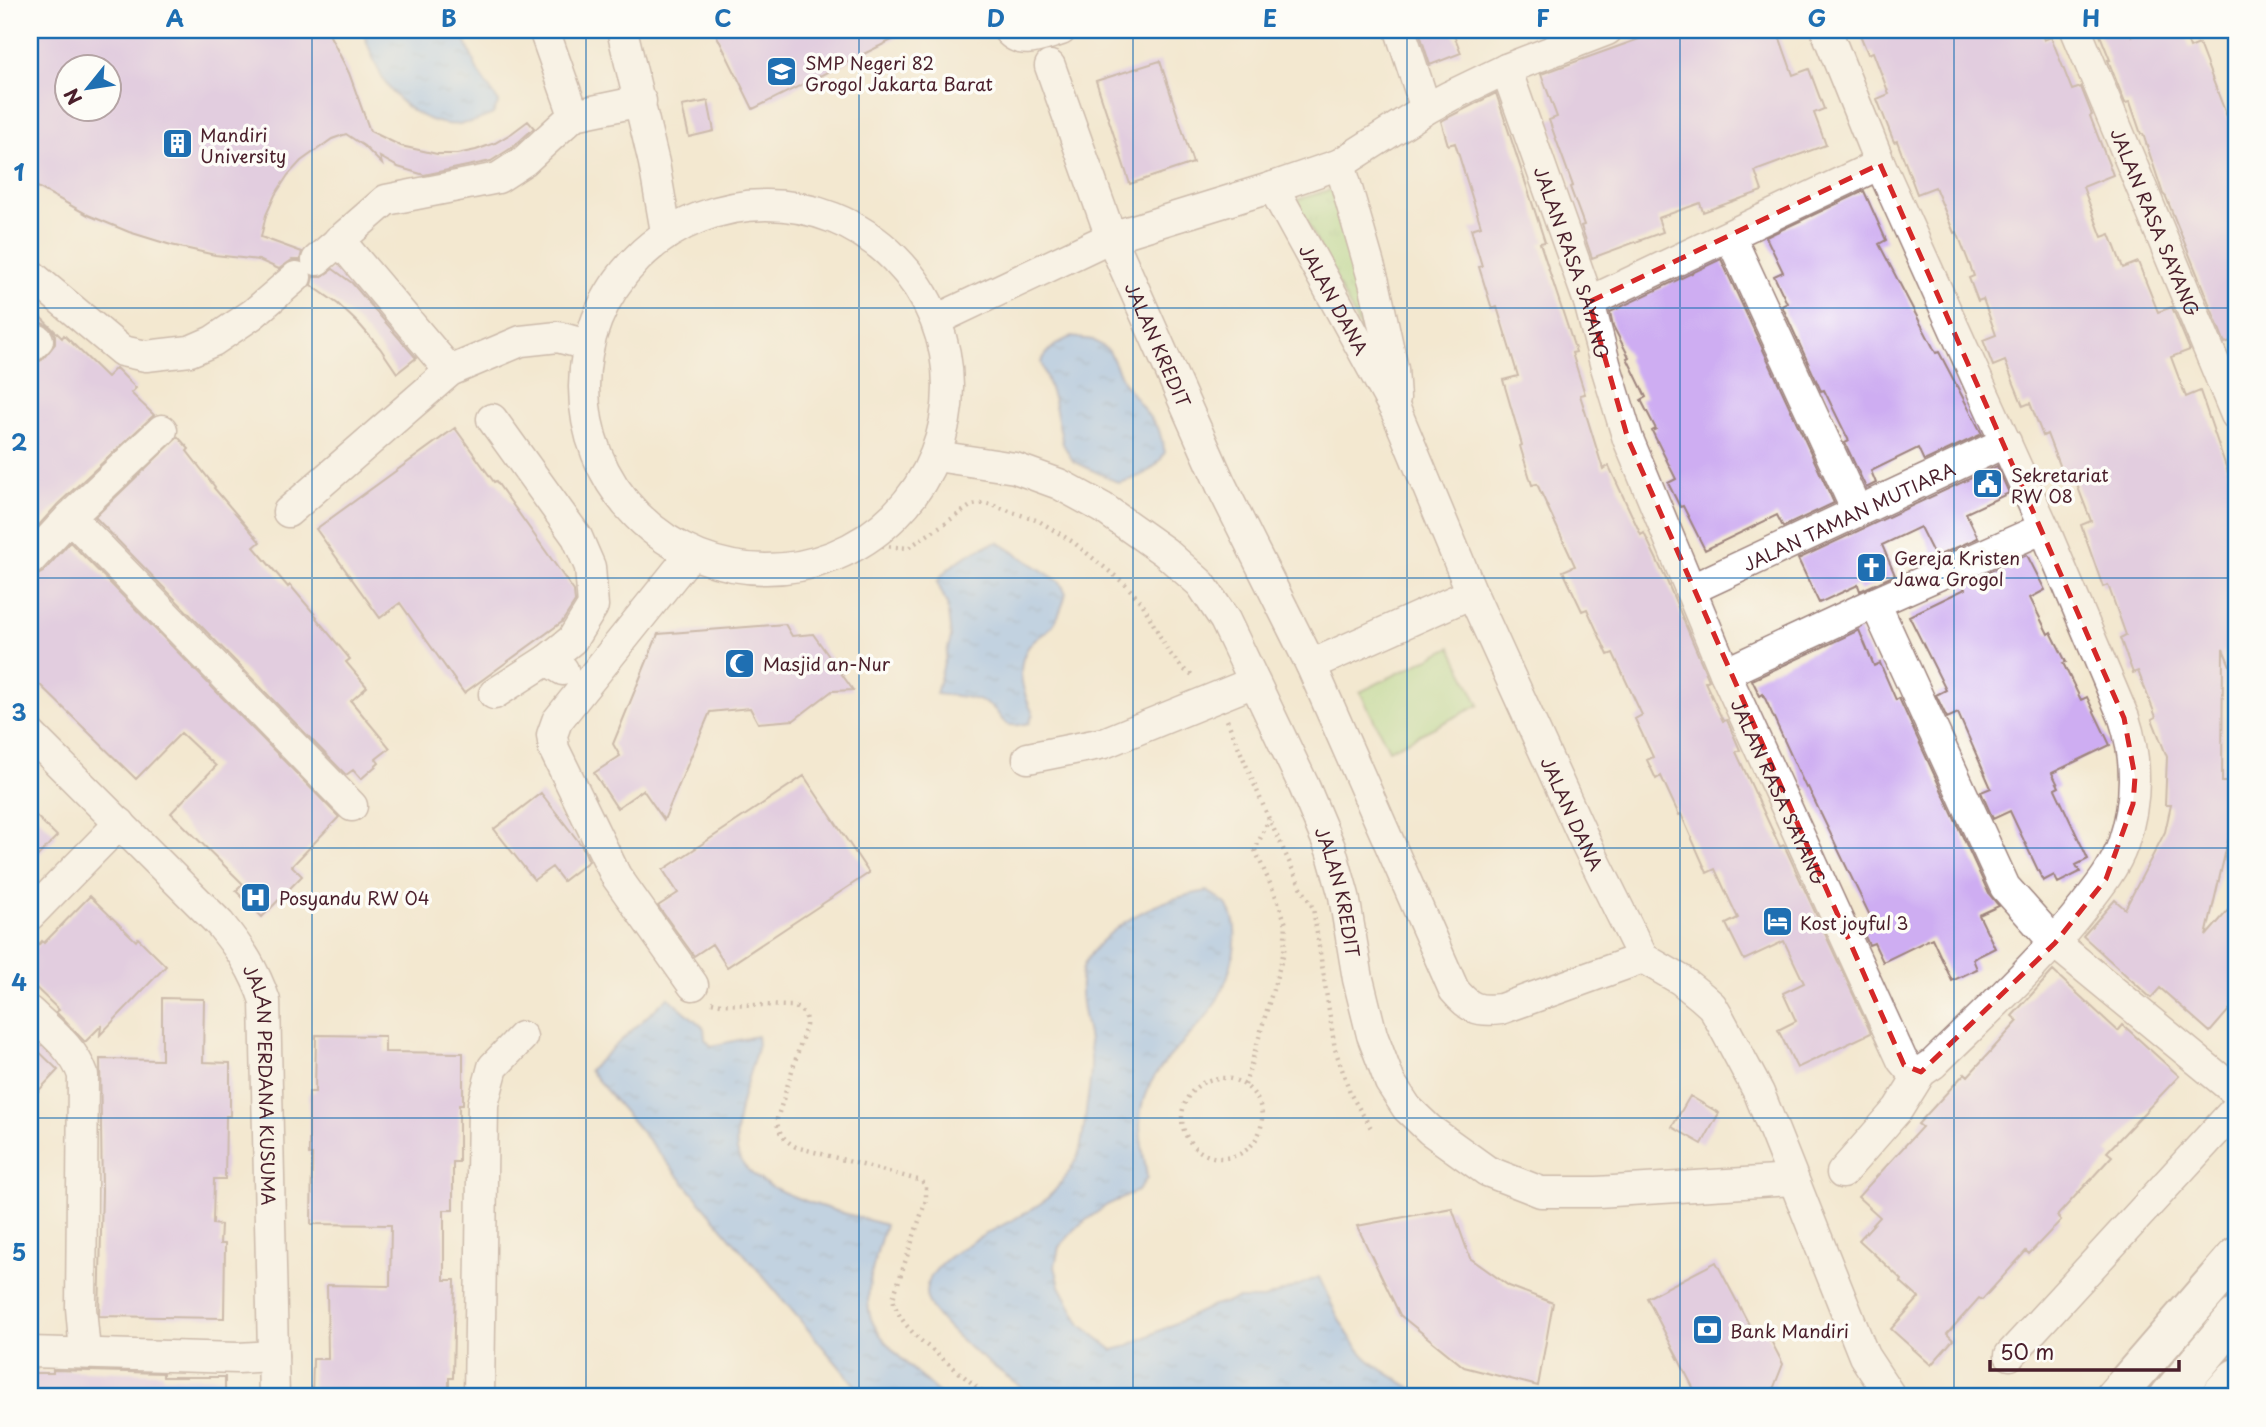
<svg xmlns="http://www.w3.org/2000/svg" width="2266" height="1427" font-family="'Playpen Sans',sans-serif">
  <style>
    .grass { fill: #a7d785; stroke: #787b58; stroke-width: 2 }
    .park { fill: url(#park-tufts); stroke: #787b58; stroke-width: 2 }
    .water { fill: url(#water-ripples); stroke: #696c8f; stroke-width: 2 }
    .building { fill: #ceadf2; fill-rule: evenodd }
    .lines { fill: none; stroke-linecap: round; stroke-linejoin: round }
    .minor-casing { stroke: #9e847e; stroke-width: 33 }
    .highway-casing { stroke: #9e847e; stroke-width: 42 }
    .path { stroke: #9e847e; stroke-width: 4.5; stroke-dasharray: 2 5; stroke-linecap: butt }
    .minor { stroke: #fff; stroke-width: 30 }
    .highway { stroke: #fff; stroke-width: 38 }
    .rail-casing { stroke: #4a1f2b; stroke-width: 8 }
    .rail { stroke: #fdfcf7; stroke-width: 5; stroke-dasharray: 16; stroke-linecap: butt }
    .marked { fill: none; stroke: #d62828; stroke-width: 5; stroke-dasharray: 14 9; stroke-linejoin: round }
    .grid { fill: none; stroke: #1f6fb2; stroke-width: 2; stroke-opacity: 0.55 }
    .labels { text-anchor: middle; dominant-baseline: central; stroke-width: 7; stroke-linejoin: round; paint-order: stroke }
    .poi-label { font-size: 18px; fill: #4a1f2b; stroke: #fdfcf7; text-anchor: start }
    .street-label { font-size: 18px; fill: #4a1f2b; stroke: #fdfcf7 }
    .neatline { fill: none; stroke: #1f6fb2; stroke-width: 2.5 }
    .grid-label { font-size: 23px; text-anchor: middle; font-weight: bold; fill: #1f6fb2 }
  </style>
  <defs>
    <pattern id="park-tufts" width="24" height="20" patternUnits="userSpaceOnUse" patternTransform="scale(1.75)"><rect width="24" height="20" fill="#a7d785"/><path d="M3 7l-1-3M5 7V3M7 7l1-3M15 17l-1-3M17 17v-4M19 17l1-3" fill="none" stroke="#91b873"/></pattern>
    <pattern id="water-ripples" width="26" height="14" patternUnits="userSpaceOnUse" patternTransform="scale(1.75)"><rect width="26" height="14" fill="#88b8f3"/><path d="M2 4q2-2 4 0t4 0M15 11q2-2 4 0t4 0" fill="none" stroke="#7195c5"/></pattern>
  </defs>
  <rect width="100%" height="100%" fill="#fdfcf7"/>
  <filter id="ink" filterUnits="userSpaceOnUse"><feTurbulence type="fractalNoise" baseFrequency=".0143" numOctaves="2"/><feDisplacementMap in="SourceGraphic" scale="14" xChannelSelector="R" yChannelSelector="G"/><feConvolveMatrix kernelMatrix="1 2 1 2 8 2 1 2 1" color-interpolation-filters="sRGB"/></filter>
  <filter id="wash" filterUnits="userSpaceOnUse"><feTurbulence type="fractalNoise" baseFrequency=".00686" numOctaves="4" result="noise"/><feDisplacementMap in="SourceGraphic" scale="28" xChannelSelector="R" yChannelSelector="G"/><feGaussianBlur stdDeviation="1.57" result="paint"/><feColorMatrix in="noise" values="0 0 0 0 0 0 0 0 0 0 0 0 0 0 0 0 0 1.4 0 .05"/><feComposite in="paint" operator="in"/></filter>
  <g filter="url(#wash)">
    <rect width="100%" height="100%" fill="#f3e8d0"/>
    <path class="grass" d="M1451,647L1479,705L1389,750L1360,692Z"/>
    <path class="park" d="M1339,187L1381,343L1369,346L1296,200Z"/>
    <path class="water" d="M362,30H461L478,72L499,102L493,114C485,117 476,122 467,123C430,131 394,103 379,71C372,58 368,43 362,30Z
      M1071,337L1093,340L1109,351L1123,381L1159,430L1165,452C1156,471 1140,477 1119,483L1073,461L1063,444L1054,401L1041,362C1049,349 1056,343 1071,337Z
      M998,542L1060,582L1066,593C1063,605 1059,619 1050,628C1044,634 1035,639 1029,646C1014,668 1023,692 1033,714L1029,723C995,732 1006,713 987,704C971,696 953,696 936,694L951,637L947,604L937,582C949,563 977,548 998,542Z
      M1207,891C1213,895 1224,900 1228,907C1246,935 1227,988 1209,1013C1188,1041 1156,1063 1144,1098C1135,1124 1144,1152 1147,1178L1138,1191L1107,1205L1077,1227L1059,1247L1055,1266L1060,1286L1081,1325L1113,1350L1125,1347L1210,1307L1238,1299H1264L1319,1277C1332,1304 1344,1335 1366,1357C1383,1374 1406,1382 1424,1397H1133L1104,1392H1030L1021,1387C999,1370 924,1319 926,1291C930,1251 1016,1224 1045,1200C1058,1189 1069,1173 1077,1158C1083,1144 1084,1126 1086,1111C1088,1094 1092,1076 1091,1058C1090,1032 1079,1008 1081,980C1081,964 1090,954 1100,943C1129,913 1166,898 1207,891Z
      M668,997L704,1028L705,1039L711,1046L757,1036L758,1045C749,1077 733,1116 737,1150C742,1192 851,1214 885,1225C878,1249 865,1286 869,1311C873,1339 922,1377 943,1397H865L589,1070Z"/>
    <g id="blocks">
      <path class="building" d="M30,30H327L349,73L370,131L401,146L437,154H457L476,150L495,143L512,133L528,121L534,128L513,147L491,161L424,175L398,167L380,157L382,164L364,146L346,134L332,139L301,161L288,175L275,195L266,215L261,237L302,252L300,260H292L279,269L259,260L215,255L171,245L129,232L88,215L30,183ZM66,66H108V108H66Z
        M714,30H912L753,109Z
        M1429,30H1452L1461,53L1430,65L1420,34Z
        M1664,30H1777L1793,75L1809,69L1824,109L1814,113L1826,145L1755,171L1762,191L1703,212L1700,203L1658,218L1663,232L1592,258L1581,226L1584,225L1570,187L1573,186L1549,120L1557,117L1541,74Z
        M1858,30H2040L2044,40L2051,37L2072,90L2081,87L2092,115L2090,116L2113,175L2083,187L2102,237L2110,234L2123,268L2138,262L2158,312L2172,307L2190,350L2171,357L2186,397L2200,391L2236,496V680L2223,649L2222,782H2236V815H2234L2206,936L2236,901V1002L2210,1032L2160,988L2151,998L2083,936L2115,900L2125,909L2165,832L2171,805H2165L2167,757L2152,719L2156,717L2138,671L2133,673L2120,638L2126,635L2108,585L2103,587L2081,525L2091,521L2074,477L2065,481L2047,434L2043,436L2030,403L2023,406L2005,361L1993,366L1983,340L1996,335L1983,299L1978,301L1969,278L1974,276L1957,232L1954,233L1935,187L1917,194L1897,141L1894,142L1877,99L1889,94L1873,52L1868,54Z
        M2098,30H2130L2132,36L2151,30H2183L2190,48L2199,44L2228,119L2236,116V339L2225,343L2166,197L2163,194L2143,134H2141L2130,102L2125,103L2108,60H2110Z
        M1160,61L1193,163L1130,184L1096,81Z
        M1496,93L1545,242L1540,243L1576,352L1572,353L1585,394L1580,395L1603,469L1609,466L1641,535L1644,533L1666,579L1709,680L1705,682L1723,721L1727,720L1740,750L1736,752L1780,847L1784,845L1871,1033L1797,1068L1778,1030L1796,1021L1783,993L1804,983L1784,941L1744,960L1726,924L1738,918L1715,869L1707,873L1681,814L1679,815L1661,776L1656,779L1647,760L1653,757L1635,719L1642,715L1613,653L1608,655L1587,609L1582,611L1563,571L1575,566L1537,484L1532,485L1520,446L1522,445L1503,380L1518,376L1497,307L1492,309L1479,267L1482,266L1471,229L1481,226L1455,143L1448,145L1441,121Z
        M708,101L714,131L689,137L682,106Z
        M1864,191L1886,240L1879,244L1936,353L1939,352L1982,434L1924,461L1918,448L1871,471L1876,483L1866,488L1845,443L1849,441L1824,390L1821,391L1782,306L1787,303L1774,276L1783,272L1766,237Z
        M1721,259L1834,503L1783,527L1777,515L1705,550L1683,506L1680,507L1668,483L1676,479L1652,431L1656,429L1641,400L1646,397L1627,358L1629,357L1613,326L1610,312Z
        M333,269L352,283L416,358L397,373L380,348L360,325L338,304L311,285L313,277H321Z
        M30,307L62,338L64,335L107,377L116,368L136,388L131,393L154,415L58,504L30,535V365L42,360L55,344V335L50,327L42,323L30,325Z
        M455,428L494,482L496,481L574,591L575,602L562,622L464,693L400,603L380,618L316,529Z
        M178,437L189,449L187,451L215,487L214,488L260,542L254,547L288,587L290,585L317,617L316,618L350,659L346,662L367,687L351,701L390,748L376,759L379,763L361,779L353,770L346,775L95,517Z
        M1997,466L2009,493L1966,513L1978,538L1935,557L1920,527L1882,545L1895,575L1860,591L1858,585L1819,603L1798,559Z
        M70,542L339,817L292,866L302,876L262,917L236,891L243,884L171,813L216,766L181,733L136,779L30,675V577L36,576L43,572Z
        M2027,555L2045,590L2030,598L2048,634L2051,632L2066,662L2063,663L2081,700L2087,697L2110,745L2052,773L2059,787L2055,789L2088,859L2076,865L2080,872L2058,883L2054,875L2043,881L2010,811L1993,819L1981,792L1991,788L1958,713L1947,718L1936,695L1946,690L1909,616L1965,589L1962,584Z
        M785,624L792,636L813,634L853,690L832,691L794,720L758,723L750,708L710,712L664,820L643,790L617,808L594,773L620,756L613,744L658,634Z
        M1859,630L1874,666L1880,663L1896,700L1899,698L1989,894L1999,906L1979,915L1995,948L1973,959L1977,969L1952,981L1932,938L1883,962L1874,943L1869,945L1861,928L1873,922L1808,787L1806,788L1763,694L1760,696L1752,680Z
        M804,776L869,873L727,967L712,944L694,956L658,906L678,893L663,870Z
        M541,793L582,846L589,861L563,881L552,867L534,880L494,829Z
        M30,810L57,836L30,864Z
        M90,896L136,941L138,938L166,966L100,1035L101,1026L85,1042L56,1012L59,1010L30,982V954L42,941L44,943Z
        M2053,971L2118,1031L2123,1025L2179,1076L2107,1152L2112,1156L2057,1216L2061,1220L2029,1254L2026,1251L1982,1300L1979,1298L1947,1334L1953,1340L1931,1365L1891,1329L1919,1298L1901,1282L1902,1280L1859,1240L1880,1217L1858,1197L1922,1127L1918,1124L1941,1099L1965,1073L1968,1076L2018,1021L2012,1016Z
        M162,998L204,999L203,1062L230,1063V1116H226L225,1179H214L213,1224L221,1225L220,1244H225L224,1318L99,1316L102,1191L100,1059L162,1060Z
        M316,1035L385,1036V1052L463,1053V1105H459V1162H453V1210H444V1280H455L453,1378H449V1397H312L313,1359H328L327,1285L390,1286L391,1225L311,1224L312,1155H309V1092H315Z
        M30,1043L58,1070L30,1100Z
        M1690,1096L1719,1113L1702,1144L1672,1127Z
        M1452,1208L1470,1258L1509,1286L1553,1303L1538,1386L1464,1367L1400,1315L1357,1226Z
        M1716,1262L1753,1332L1764,1327L1783,1364L1770,1397H1698L1647,1298Z
        M53,1370L163,1373V1377H225V1397H30V1373H53Z"/>
    </g>
  </g>
  <g filter="url(#ink)">
    <use href="#blocks" fill-opacity="0" stroke="#9e847e" stroke-width="2"/>
    <g class="lines">
      <defs>
        <g id="minor">
          <path d="M622,30L654,163L666,232"/>
          <path d="M1008,30C1022,47 1043,35 1061,30"/>
          <path d="M1400,30L1426,109"/>
          <path id="s1" d="M2076,30L2236,415"/>
          <path id="s2" d="M1050,66L1111,237L1221,485L1311,665L1454,990C1469,1008 1477,1012 1501,1009L1643,958"/>
          <path id="s3" d="M1506,69L1589,302L1606,367L1628,439L1725,673L1902,1060L1913,1073L1921,1072L1933,1064C1985,1013 2039,964 2084,906C2099,887 2115,867 2123,844C2137,802 2138,760 2124,718L2044,528L1880,164L1826,30"/>
          <path d="M574,115L641,101"/>
          <path d="M1340,164L1374,282L1393,369L1395,398"/>
          <path id="s4" d="M1273,187L1396,411L1472,593L1586,843L1643,958L1681,980L1702,997L1712,1006L1719,1018L1759,1093L1864,1356L1891,1397"/>
          <circle cx="766" cy="387" r="182"/>
          <path d="M1730,236L1857,511"/>
          <path d="M339,240L450,371"/>
          <path d="M317,260L386,200L498,178L524,161L574,115L544,30"/>
          <path d="M30,274L122,351L146,356L190,351L213,341L253,314L296,277"/>
          <path d="M1589,302L1880,164"/>
          <path d="M936,320L1111,237L1273,187L1340,164L1426,109L1450,96L1506,69L1607,30"/>
          <path d="M30,348L38,340"/>
          <path d="M492,419L577,537L590,567L593,606L572,640L547,660"/>
          <path id="s5" d="M936,456L1015,468L1059,484L1103,508L1165,552L1201,584L1225,620L1304,786L1331,850L1344,896L1358,979L1372,1035L1390,1082L1407,1108L1430,1130L1487,1171L1541,1192H1597L1793,1180"/>
          <path d="M288,512L450,371L521,341L558,337L587,345"/>
          <path d="M70,517L352,806"/>
          <path d="M691,554L557,721L552,735L554,749L616,876L693,985"/>
          <path d="M30,560L70,517L162,430"/>
          <path id="s6" d="M1690,590L2006,442"/>
          <path d="M1875,603L2005,887L2055,943L2236,1092"/>
          <path d="M1311,665L1472,593"/>
          <path d="M1725,673L1875,603L2044,528"/>
          <path d="M494,694L547,660L563,670"/>
          <path id="s7" d="M30,734L220,924C241,950 254,969 265,1001L274,1397"/>
          <path d="M1028,758L1104,743L1254,682"/>
          <path d="M30,915L120,823"/>
          <path d="M30,1012C50,1031 74,1049 83,1075L81,1308L85,1352"/>
          <path d="M1842,1173L1898,1109L1921,1072"/>
          <path d="M30,1352L238,1358L273,1356"/>
          <path d="M2010,1355L2236,1109"/>
          <path d="M479,1397L483,1104L493,1067L522,1037"/>
        </g>
        <path id="highway" d="M2115,1397L2236,1257
          M2169,1397L2236,1317
          M2219,1397L2236,1378"/>
      </defs>
      <use href="#minor" class="minor-casing"/>
      <use href="#highway" class="highway-casing"/>
      <path class="path" d="M861,544L908,548L972,505L986,503L1039,521L1073,542L1125,584L1142,603L1168,651L1183,669L1196,677
        M1227,720L1269,819L1300,885L1313,908L1335,1049L1351,1095L1371,1128
        M712,1002L721,1004L792,1006C802,1009 807,1016 806,1026L777,1119C777,1132 785,1141 796,1147L922,1181L926,1187V1200L893,1298C896,1315 908,1328 920,1340L989,1397
        M1182 1118a40 40 0 1 1 80 0a40 40 0 1 1-80 0Z
        M1245,1085L1284,952L1286,924L1277,899L1255,850L1269,819"/>
      <use href="#minor" class="minor"/>
      <use href="#highway" class="highway"/>
      <defs>
        <path id="rail" d="M2232,30L2236,39"/>
      </defs>
      <use href="#rail" class="rail-casing"/>
      <use href="#rail" class="rail"/>
    </g>
  </g>
  <path d="M0 0H2266V1427H0ZM1880,164L2124,718L2135,777L2133,804L2106,879L2055,943L1921,1072L1904,1065L1628,439L1589,302Z" fill="#f3e8d0" fill-opacity=".55" fill-rule="evenodd"/>
  <path class="marked" d="M1880,164L2124,718L2135,777L2133,804L2106,879L2055,943L1921,1072L1904,1065L1628,439L1589,302Z"/>
  <path class="grid" d="M312,30V1397M586,30V1397M859,30V1397M1133,30V1397M1407,30V1397M1680,30V1397M1954,30V1397M30,308H2236M30,578H2236M30,848H2236M30,1118H2236"/>
  <defs>
    <symbol id="school-square" viewBox="-11 -11 22 22"><rect x="-9" y="-9" width="18" height="18" rx="4" fill="#1f6fb2" stroke="#fdfcf7"/><path d="M0-5L7-2L0 1L-7-2ZM-4 1L0 2.5L4 1V4Q0 6-4 4Z" fill="#fff"/></symbol>
    <symbol id="building-square" viewBox="-11 -11 22 22"><rect x="-9" y="-9" width="18" height="18" rx="4" fill="#1f6fb2" stroke="#fdfcf7"/><path d="M-4-6H4V6H1V3H-1V6H-4ZM-2.5-4.3h1.7v1.8h-1.7ZM.8-4.3h1.7v1.8H.8ZM-2.5-1h1.7V.8h-1.7ZM.8-1h1.7V.8H.8Z" fill="#fff"/></symbol>
    <symbol id="civic-square" viewBox="-11 -11 22 22"><rect x="-9" y="-9" width="18" height="18" rx="4" fill="#1f6fb2" stroke="#fdfcf7"/><path d="M-.6-6.5H3V-4.5H.6V-3L4-1V1h2V6H-6V1h2V-1L-.6-3ZM-1.2 2.5V6h2.4V2.5Z" fill="#fff"/></symbol>
    <symbol id="church-square" viewBox="-11 -11 22 22"><rect x="-9" y="-9" width="18" height="18" rx="4" fill="#1f6fb2" stroke="#fdfcf7"/><path d="M-1.2-6h2.4v3.5h3.3v2.4h-3.3V6h-2.4V-.1h-3.3v-2.4h3.3Z" fill="#fff"/></symbol>
    <symbol id="mosque-square" viewBox="-11 -11 22 22"><rect x="-9" y="-9" width="18" height="18" rx="4" fill="#1f6fb2" stroke="#fdfcf7"/><path d="M3.5-4.9A6 6 0 1 0 3.5 4.9A5 5 0 1 1 3.5-4.9Z" fill="#fff"/></symbol>
    <symbol id="hospital-square" viewBox="-11 -11 22 22"><rect x="-9" y="-9" width="18" height="18" rx="4" fill="#1f6fb2" stroke="#fdfcf7"/><path d="M-5-5h3v3.5h4V-5h3V5h-3V1.5h-4V5h-3Z" fill="#fff"/></symbol>
    <symbol id="hotel-square" viewBox="-11 -11 22 22"><rect x="-9" y="-9" width="18" height="18" rx="4" fill="#1f6fb2" stroke="#fdfcf7"/><path d="M-6-4.5h1.5V1H6V5H4.5V3h-9V5H-6ZM-4 0a1.8 1.8 0 1 1 3.6 0ZM.5 0V-2.5h3Q6-2.5 6 0Z" fill="#fff"/></symbol>
    <symbol id="bank-square" viewBox="-11 -11 22 22"><rect x="-9" y="-9" width="18" height="18" rx="4" fill="#1f6fb2" stroke="#fdfcf7"/><path d="M-6-4H6V4H-6ZM0-2.3a2.3 2.3 0 1 0 0 4.6a2.3 2.3 0 1 0 0-4.6Z" fill="#fff"/></symbol>
  </defs>
  <g fill-rule="evenodd">
    <use href="#school-square" x="764" y="54" width="35" height="35"/>
    <use href="#building-square" x="160" y="126" width="35" height="35"/>
    <use href="#civic-square" x="1970" y="466" width="35" height="35"/>
    <use href="#church-square" x="1854" y="550" width="35" height="35"/>
    <use href="#mosque-square" x="722" y="646" width="35" height="35"/>
    <use href="#hospital-square" x="238" y="880" width="35" height="35"/>
    <use href="#hotel-square" x="1760" y="904" width="35" height="35"/>
    <use href="#bank-square" x="1690" y="1312" width="35" height="35"/>
  </g>
  <g class="labels">
    <g class="poi-label">
      <text x="805" y="62">SMP Negeri 82<tspan x="805" dy="21">Grogol Jakarta Barat</tspan></text>
      <text x="200" y="134">Mandiri<tspan x="200" dy="21">University</tspan></text>
      <text x="2011" y="474">Sekretariat<tspan x="2011" dy="21">RW 08</tspan></text>
      <text x="1894" y="557">Gereja Kristen<tspan x="1894" dy="21">Jawa Grogol</tspan></text>
      <text x="763" y="663">Masjid an-Nur</text>
      <text x="279" y="897">Posyandu RW 04</text>
      <text x="1800" y="922">Kost joyful 3</text>
      <text x="1730" y="1330">Bank Mandiri</text>
    </g>
    <g class="street-label">
      <text stroke="none"><textPath href="#s1" startOffset="208">JALAN RASA SAYANG</textPath></text>
      <text stroke="none"><textPath href="#s3" startOffset="205">JALAN RASA SAYANG</textPath></text>
      <text stroke="none"><textPath href="#s4" startOffset="128">JALAN DANA</textPath></text>
      <text stroke="none"><textPath href="#s2" startOffset="299">JALAN KREDIT</textPath></text>
      <text stroke="none"><textPath href="#s6" startOffset="175">JALAN TAMAN MUTIARA</textPath></text>
      <text stroke="none"><textPath href="#s3" startOffset="774">JALAN RASA SAYANG</textPath></text>
      <text stroke="none"><textPath href="#s4" startOffset="695">JALAN DANA</textPath></text>
      <text stroke="none"><textPath href="#s5" startOffset="640">JALAN KREDIT</textPath></text>
      <text stroke="none"><textPath href="#s7" startOffset="441">JALAN PERDANA KUSUMA</textPath></text>
    </g>
  </g>
  <rect width="2266" height="1427" fill="none" stroke="#fdfcf7" stroke-width="77"/>
  <g transform="translate(88 88) rotate(240)"><circle r="33" fill="#fdfcf7" stroke="#b5a4a5" stroke-width="2"/>
  <path d="M0-5L12 26L0 18L-12 26Z" fill="#1f6fb2"/>
  <text y="-10" font-size="19" font-weight="bold" text-anchor="middle" fill="#4a1f2b">N</text>
  </g>
  <path d="M1990 1360v10h189v-10" fill="none" stroke="#4a1f2b" stroke-width="3.5"/>
  <text x="2000" y="1360" font-size="21" fill="#4a1f2b" stroke="#fdfcf7" stroke-width="5" paint-order="stroke">50 m</text>
  <rect x="38" y="38" width="2190" height="1350" class="neatline"/>
  <g class="grid-label">
    <text x="175" y="27">A</text>
    <text x="449" y="27">B</text>
    <text x="723" y="27">C</text>
    <text x="996" y="27">D</text>
    <text x="1270" y="27">E</text>
    <text x="1543" y="27">F</text>
    <text x="1817" y="27">G</text>
    <text x="2091" y="27">H</text>
    <text x="19" y="181">1</text>
    <text x="19" y="451">2</text>
    <text x="19" y="721">3</text>
    <text x="19" y="991">4</text>
    <text x="19" y="1261">5</text>
  </g>
</svg>
